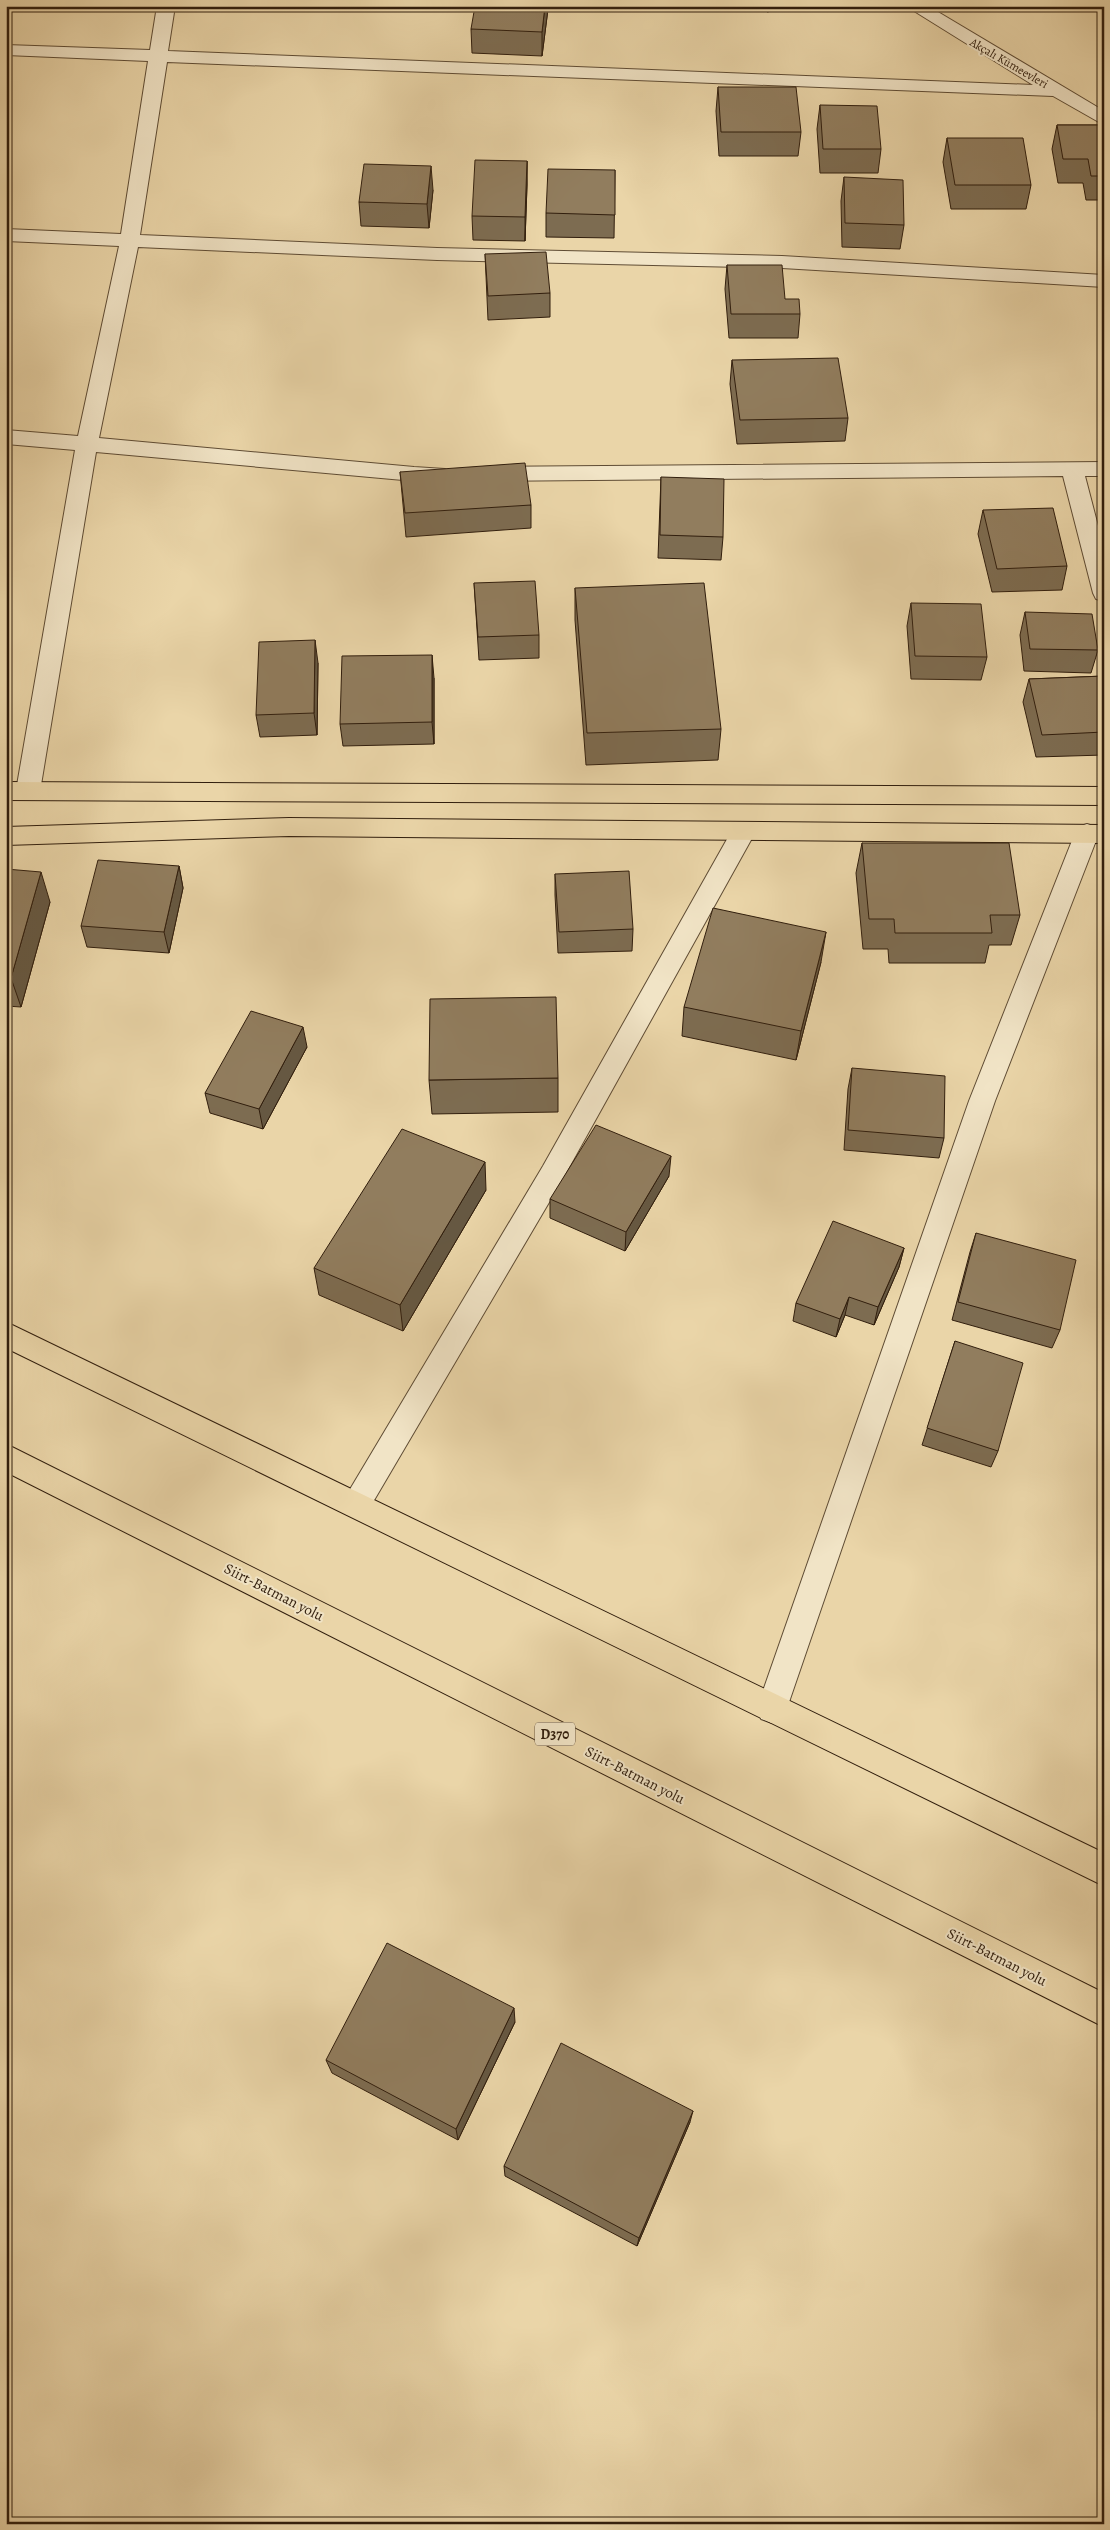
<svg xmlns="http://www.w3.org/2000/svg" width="1110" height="2530" font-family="Alegreya,serif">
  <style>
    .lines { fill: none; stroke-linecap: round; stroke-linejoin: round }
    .minor-casing { stroke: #5f4c34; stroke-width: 2 }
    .major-casing { stroke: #311e0d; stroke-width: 2 }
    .highway-casing { stroke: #311e0d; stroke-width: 2 }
    .minor { fill: #f1e4c6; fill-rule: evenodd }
    .major { fill: #ead5a8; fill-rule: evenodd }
    .highway { fill: #ead5a8; fill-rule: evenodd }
    .wall { fill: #7d6c51; stroke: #311e0d }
    .shaded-wall { fill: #665842; stroke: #311e0d }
    .building { fill: #917d5e; stroke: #311e0d }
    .labels { text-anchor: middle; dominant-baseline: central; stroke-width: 4; stroke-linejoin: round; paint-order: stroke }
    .far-street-label { font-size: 12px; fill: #311e0d; stroke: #f1e4c6 }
    .shield { fill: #f1e4c6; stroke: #6b5944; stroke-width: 1 }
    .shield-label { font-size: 14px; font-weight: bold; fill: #311e0d }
    .street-label { font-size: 15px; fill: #311e0d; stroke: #f1e4c6 }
  </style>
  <rect width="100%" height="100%" fill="#ead5a8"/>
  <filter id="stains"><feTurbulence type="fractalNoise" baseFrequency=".004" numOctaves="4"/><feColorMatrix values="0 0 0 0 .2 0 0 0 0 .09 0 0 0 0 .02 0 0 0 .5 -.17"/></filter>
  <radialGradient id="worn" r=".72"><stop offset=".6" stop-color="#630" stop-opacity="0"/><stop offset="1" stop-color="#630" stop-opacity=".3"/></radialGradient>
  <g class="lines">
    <defs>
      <path id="minor" d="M157,6H175L168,51L1033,85L906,6H928L1104,111V125L1053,96L167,62L140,235L437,248L782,256L1104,275V287L782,268L437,260L138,247L99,438L414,467L445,469L448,474L445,479L414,481L96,452L40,791L36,797L28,800L20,797L16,791L75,450L6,444V430L78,436L119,246L6,241V229L121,234L148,61L6,55V45L150,50Z
        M1104,462V476H1085L1104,549V601L1096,599L1093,593L1063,476L490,481L482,479L479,474L482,469L490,467Z
        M744,822L753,825L756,831L561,1182L366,1514L356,1518L346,1514L341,1505L346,1496L543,1166L735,825Z
        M1087,824L1096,827L1099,833L995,1101L787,1708L783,1719L772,1723L761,1719L757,1708L969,1101L1075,833L1078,827Z"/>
      <path id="major" d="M6,782L1104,787V805L6,800Z
        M289,818L1104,825V843L289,836L6,845V827Z"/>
      <path id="highway" d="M6,1322L1104,1853V1886L6,1348Z
        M6,1444L1104,1993V2027L6,1472Z"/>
    </defs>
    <use href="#minor" class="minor-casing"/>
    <use href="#major" class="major-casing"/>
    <use href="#highway" class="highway-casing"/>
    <use href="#minor" class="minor"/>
    <use href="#major" class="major"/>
    <use href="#highway" class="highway"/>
  </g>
  <path class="wall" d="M763,6H797L767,12Z
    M548,9L542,56L472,53L471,29Z
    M718,87L801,132L798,156H719L716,111Z
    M820,105L881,149L878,173H820L817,129Z
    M1057,125H1104V200H1086L1083,183H1058L1052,149Z
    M947,138L1031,185L1026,209H951L943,162Z
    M527,161V185L525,241L473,240L472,216Z
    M615,170L614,238L546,237V213Z
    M844,177L904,225L900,249L842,247L841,201Z
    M433,190L429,228L361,226L359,202Z
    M485,254L550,293V317L488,320Z
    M727,265L785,299L800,314L798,338H729L725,289Z
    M732,360L848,418L845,441L737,444L730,384Z
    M400,472L531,505V528L406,537Z
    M661,477L723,537L721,560L658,558Z
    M983,510L1067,566L1062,590L992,592L978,534Z
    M474,583L539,635V658L479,660Z
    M575,588L721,729L718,760L586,765L575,620Z
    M911,603L987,657L981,680L911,679L907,626Z
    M1025,612L1098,650L1091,673L1024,671L1020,635Z
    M318,663L317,735L260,737L256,715Z
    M1104,676V755L1036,757L1023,702L1029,679Z
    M434,678V744L343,746L340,724Z
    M862,843L1020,915L1011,945H989L985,963H889L888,949H863L856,873Z
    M179,866L183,888L169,953L87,947L81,926Z
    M6,869L50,902L21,1007L6,1006Z
    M555,874L633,929L632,951L558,953L555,895Z
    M821,962L796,1060L682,1036L684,1007Z
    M307,1047L263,1129L210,1113L205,1093Z
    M852,1068L944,1138L939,1158L844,1150L848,1089Z
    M558,1078V1112L432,1114L429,1080Z
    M669,1176L625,1251L550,1218V1199Z
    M486,1190L403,1331L319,1295L314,1268Z
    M976,1233L1060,1330L1052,1348L952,1320L970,1252Z
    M904,1248L899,1267L874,1325L845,1315L836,1337L793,1321L796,1303Z
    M955,1341L998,1451L991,1467L922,1445Z
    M515,2022L458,2140L332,2073L326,2060Z
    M690,2122L637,2246L505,2176L504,2166Z"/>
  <path class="shaded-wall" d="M545,6H548V9L542,56V32Z
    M767,6H797L767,12Z
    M527,161V185L525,241V217Z
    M431,166L433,190L429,228L427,204Z
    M315,640L318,663L317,735L314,713Z
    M432,655L434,678V744L432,722Z
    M179,866L183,888L169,953L164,932Z
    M41,872L50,902L21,1007L11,978Z
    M826,932L821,962L796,1060L801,1031Z
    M303,1027L307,1047L263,1129L259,1109Z
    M671,1156L669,1176L625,1251L626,1232Z
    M485,1162L486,1190L403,1331L400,1305Z
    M904,1248L899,1267L874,1325L878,1307Z
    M849,1297L845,1315L836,1337L840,1319Z
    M514,2008L515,2022L458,2140L456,2129Z
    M693,2111L690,2122L637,2246L639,2238Z"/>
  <path class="building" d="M475,6H545L542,32L471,29Z
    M718,87H796L801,132H721Z
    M820,105L877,106L881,149H823Z
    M1057,125H1104V176H1091L1088,159H1063Z
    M947,138H1023L1031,185H955Z
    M475,160L527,161L525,217L472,216Z
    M364,164L431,166L427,204L359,202Z
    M548,169L615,170V215L546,213Z
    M844,177L903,180L904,225L845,223Z
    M546,252L550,293L488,296L485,254Z
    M727,265H782L785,299H799L800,314H731Z
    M838,358L848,418L740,420L732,360Z
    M525,463L531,505L405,513L400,472Z
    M661,477L724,479L723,537L660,535Z
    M1053,508L1067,566L997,569L983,510Z
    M535,581L539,635L478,637L474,583Z
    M704,583L721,729L587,733L575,588Z
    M911,603L981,604L987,657L915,656Z
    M1025,612L1092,614L1098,650L1030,649Z
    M315,640L314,713L256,715L259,642Z
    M432,655V722L340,724L342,656Z
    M1104,676V732L1042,735L1029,679Z
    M862,843H1009L1020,915H990L992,933H895L894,919H869Z
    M98,860L179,866L164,932L81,926Z
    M6,869L41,872L11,978L6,977Z
    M629,871L633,929L559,932L555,874Z
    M713,908L826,932L801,1031L684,1007Z
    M556,997L558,1078L429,1080L430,999Z
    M251,1011L303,1027L259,1109L205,1093Z
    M852,1068L945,1076L944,1138L848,1130Z
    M596,1125L671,1156L626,1232L550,1199Z
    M402,1129L485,1162L400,1305L314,1268Z
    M833,1221L904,1248L878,1307L849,1297L840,1319L796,1303Z
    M976,1233L1076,1260L1060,1330L958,1302Z
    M955,1341L1023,1363L998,1451L927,1428Z
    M387,1943L514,2008L456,2129L326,2060Z
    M561,2043L693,2111L639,2238L504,2166Z"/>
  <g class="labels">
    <g class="far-street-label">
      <text transform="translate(1009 63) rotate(30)">Akçalı Kümeevleri</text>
    </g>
    <rect class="shield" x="535" y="1722.5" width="40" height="23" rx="4"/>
    <g class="shield-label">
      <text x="555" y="1734">D370</text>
    </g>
    <g class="street-label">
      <text transform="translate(274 1592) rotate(27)">Siirt-Batman yolu</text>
      <text transform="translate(635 1775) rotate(27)">Siirt-Batman yolu</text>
      <text transform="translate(997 1957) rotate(27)">Siirt-Batman yolu</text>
    </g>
  </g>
  <rect width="1110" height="2530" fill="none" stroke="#ead5a8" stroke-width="25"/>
  <rect x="8" y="8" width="1095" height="2515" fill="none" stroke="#311e0d" stroke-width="2.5"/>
  <rect x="12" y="12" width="1085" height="2505" fill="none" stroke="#311e0d"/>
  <rect width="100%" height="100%" filter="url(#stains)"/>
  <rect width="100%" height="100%" fill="url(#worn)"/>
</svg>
